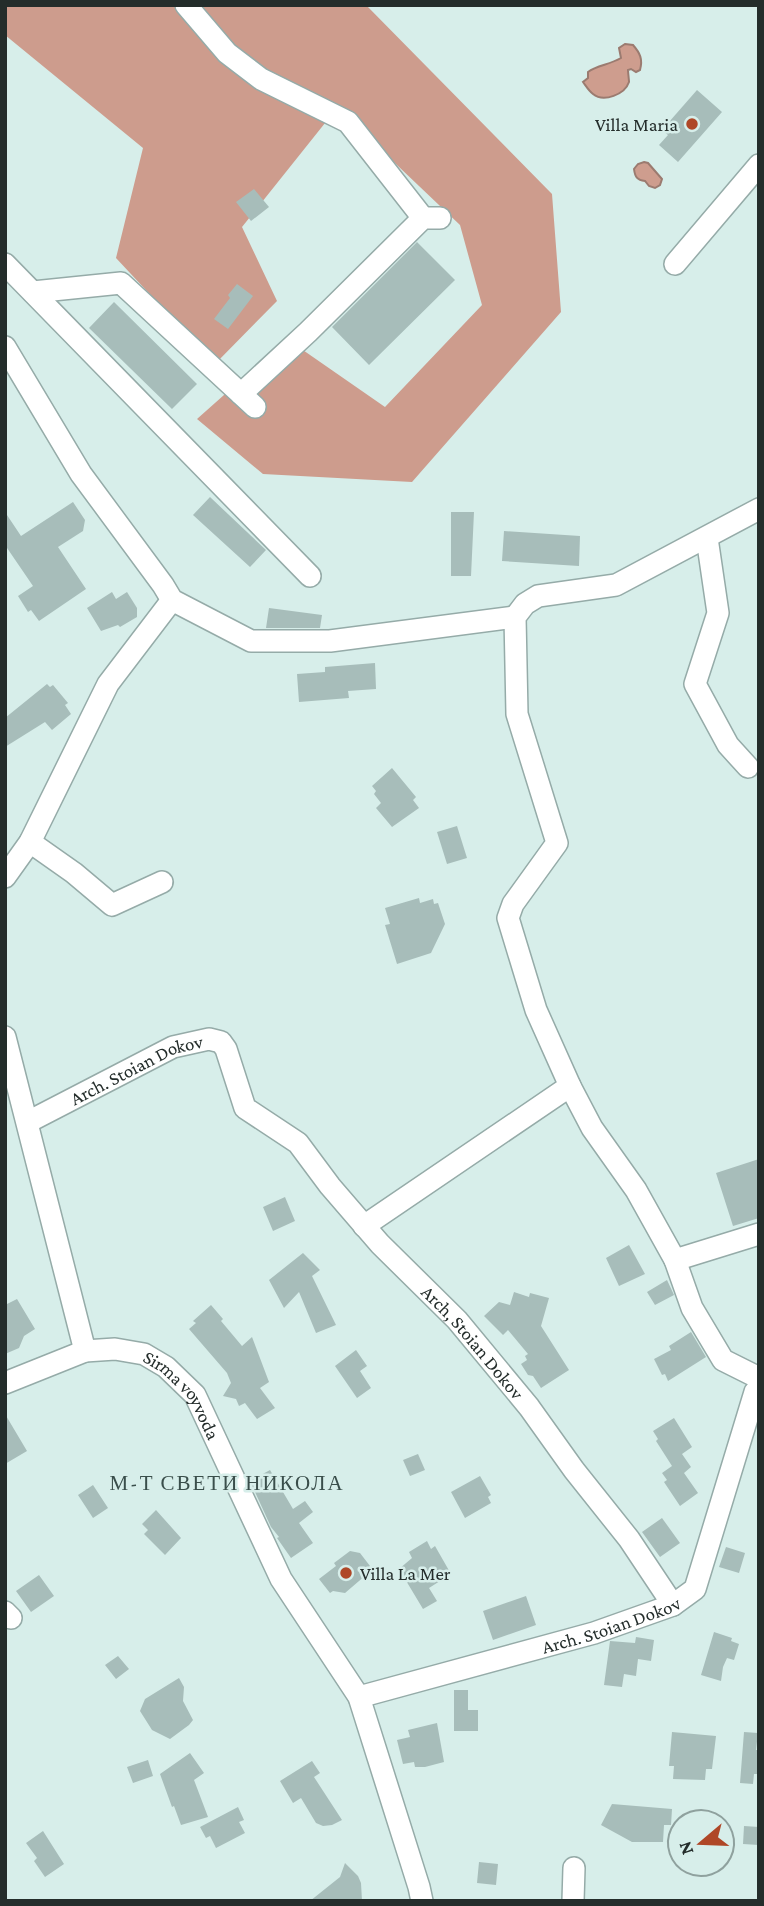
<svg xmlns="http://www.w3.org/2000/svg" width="764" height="1906" font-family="'Crimson Pro',serif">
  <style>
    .forest { fill: #cd9c8d }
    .water { fill: #ce9d8e; stroke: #9b7b70; stroke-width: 2 }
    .building { fill: #a7bdba }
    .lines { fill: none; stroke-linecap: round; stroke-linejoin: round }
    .minor-casing { stroke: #95aba8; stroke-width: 24 }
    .minor { stroke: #fff; stroke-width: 21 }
    .poi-dot { fill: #af4727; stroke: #d7eeea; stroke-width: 2.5 }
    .labels { text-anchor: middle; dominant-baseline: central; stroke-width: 5; stroke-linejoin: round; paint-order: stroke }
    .poi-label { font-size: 19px; fill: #242d2b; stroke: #d7eeea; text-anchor: end }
    .street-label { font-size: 19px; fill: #242d2b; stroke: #d7eeea }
    .neighbourhood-label { font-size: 21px; letter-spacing: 2px; fill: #3a4e4b; stroke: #d7eeea }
  </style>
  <rect width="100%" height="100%" fill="#d7eeea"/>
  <path class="forest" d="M5,5H366L552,194L561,312L412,482L263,474L197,419L287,339L385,407L482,305L460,225L337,108L242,227L277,301L215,364L116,258L143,148L5,35Z"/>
  <path class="water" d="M625,44L633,45C640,53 643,59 640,70L636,72L631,69L628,70C628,72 629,80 629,82C625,94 604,103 593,94C589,91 586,86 583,82L588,78V72C597,65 609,65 621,58L619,48Z
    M644,162L648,163L662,179L660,185L655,188L649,186L645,181C637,180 635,177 634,169L638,164Z"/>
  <path class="building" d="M697,90L722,112L678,162L659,145L668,135L662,130Z
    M254,189L269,207L251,221L236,202Z
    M417,242L455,280L369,365L332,327Z
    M237,284L253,296L228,329L214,319L230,298L228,295Z
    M114,302L197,384L172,409L89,328Z
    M210,497L266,550L250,567L193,515Z
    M73,502L85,520L83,531L58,547L86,589L39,621L31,610L28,612L18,596L33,586L5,545V512L21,536Z
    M451,512H474L471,576H451Z
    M504,531L580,536L579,566L502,561Z
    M112,592L116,599L127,592L137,608V617L120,627L118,625L101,631L87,608Z
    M269,608L322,615L320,628H266Z
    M375,663L376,689L348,691L349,698L299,702L297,674L325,672V667Z
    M47,684L50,687L53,685L68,703L65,705L71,714L52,730L45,722L5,747V718Z
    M392,768L416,797L413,800L419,808L392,827L376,808L381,803L374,794L376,791L372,786Z
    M457,826L467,858L447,864L437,832Z
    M419,898L420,903L433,899L434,904L438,903L445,924L431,953L397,964L385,925L390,924L385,908Z
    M759,1159V1218L733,1226L716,1173Z
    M285,1197L295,1221L273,1231L263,1207Z
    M629,1245L645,1274L619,1286L606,1258Z
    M303,1253L320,1270L312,1276L336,1325L316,1333L299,1292L284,1308L269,1280Z
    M667,1280L674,1295L655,1305L647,1292Z
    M514,1292L529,1297L530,1293L549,1298L541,1326L569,1370L541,1388L533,1376L528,1375L521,1364L527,1360L525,1356L528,1354L508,1330L503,1335L484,1316L499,1302L510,1305Z
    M17,1299L35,1329L24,1336L19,1348L5,1354V1305Z
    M211,1305L223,1319L221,1321L242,1346L252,1337L269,1382L260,1388L275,1408L257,1419L245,1403L239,1406L236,1399L223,1396L231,1383L227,1373L189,1329L196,1323L193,1321Z
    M691,1332L706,1357L668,1381L665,1374L662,1375L654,1359L671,1350L669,1346Z
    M356,1350L367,1366L360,1371L371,1388L357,1398L335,1366Z
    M5,1414L27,1451L5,1464Z
    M674,1418L692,1447L682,1454L691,1467L684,1473L698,1493L680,1506L664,1482L667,1480L662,1473L672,1466L656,1441L658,1439L653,1431Z
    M418,1454L425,1470L410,1476L403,1460Z
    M270,1470L293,1509L305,1501L313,1512L299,1523L313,1543L291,1558L277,1538L279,1537L271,1527L250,1481Z
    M480,1476L491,1495L488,1497L491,1503L465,1518L451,1492Z
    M93,1485L108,1508L93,1518L78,1495Z
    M156,1510L181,1538L165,1555L144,1534L148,1530L142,1524Z
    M662,1518L680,1543L660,1557L642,1532Z
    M427,1541L431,1549L435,1546L451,1574L429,1588L437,1601L423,1609L399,1569L412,1558L409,1552Z
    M726,1547L745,1553L739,1573L719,1567Z
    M350,1551L360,1553L370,1566L364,1572L366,1575L345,1593L333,1591L330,1593L319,1579L336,1566L334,1563Z
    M39,1575L54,1596L31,1612L16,1591Z
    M526,1596L536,1625L493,1640L483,1611Z
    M714,1632L732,1638L731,1641L739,1644L734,1660L727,1658L723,1667L721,1681L701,1675Z
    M636,1637L654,1640L651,1661L638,1659L636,1676L624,1674L622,1687L604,1685L610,1641L635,1643Z
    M118,1656L129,1669L116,1679L105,1665Z
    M179,1678L184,1687L183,1701L193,1720L189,1725L170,1739L152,1730L140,1711L145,1699Z
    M454,1690H468V1710H478V1731H454Z
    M437,1723L444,1762L425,1767H415L414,1762L403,1764L397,1740L410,1737L408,1730Z
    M672,1732L716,1736L712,1769H706L705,1780L673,1779L674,1766H669Z
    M744,1732L758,1733L756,1750H759V1774H754L753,1784L740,1783Z
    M190,1753L204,1773L194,1780L208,1817L181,1825L174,1806L172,1807L160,1774Z
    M148,1760L153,1776L133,1783L127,1767Z
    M312,1761L320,1773L314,1777L342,1820L332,1825L323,1826L316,1823L301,1798L293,1803L280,1781Z
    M612,1804L672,1809L671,1825H664L663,1842H632L601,1825Z
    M238,1807L244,1820L239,1822L245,1833L216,1848L210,1836L206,1838L200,1827Z
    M744,1826L759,1827V1845L743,1844Z
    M43,1831L64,1864L45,1877L34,1861L37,1858L26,1843Z
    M479,1862L498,1864L496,1885L477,1883Z
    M345,1863L358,1876L361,1883L362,1901H310L340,1877Z"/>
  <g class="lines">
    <defs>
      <g id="minor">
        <path d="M186,5L227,53L261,79L348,122L423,218"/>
        <path d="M5,264L310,576"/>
        <path d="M675,264L759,165"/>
        <path d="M33,292L121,283L255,407"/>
        <path d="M5,347L81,474L163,585L172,600L251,641H330L515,617"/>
        <path d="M241,394L308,332L423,218H440"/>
        <path d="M759,509L616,585L538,596L525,604L515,617L517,714L557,843L513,904L508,918L536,1010L570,1086L592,1128L636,1190L675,1260L759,1234"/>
        <path d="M707,538L718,613L695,684L728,745L748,767"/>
        <path d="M30,842L74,873L112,905L162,882"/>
        <path d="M5,877L30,842L108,684L172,600"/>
        <path id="s1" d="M5,1037L85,1351L115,1349L144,1354L166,1367L195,1395L281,1579L359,1697L419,1887L422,1901"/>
        <path id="s2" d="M28,1122L173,1047L209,1039L221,1042L226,1049L245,1108L298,1143L330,1186L380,1244L457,1320L529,1407L574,1470L629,1539L673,1605"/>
        <path d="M364,1226L570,1086"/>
        <path d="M675,1260L692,1308L723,1360L759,1378"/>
        <path d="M5,1383L85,1351"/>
        <path d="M5,1612L11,1618"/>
        <path id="s3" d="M359,1697L594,1633L673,1605L695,1589L755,1392L759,1388"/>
        <path d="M573,1901L574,1868"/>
      </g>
    </defs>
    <use href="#minor" class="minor-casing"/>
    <use href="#minor" class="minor"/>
  </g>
  <g class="poi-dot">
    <circle cx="692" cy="124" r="7"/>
    <circle cx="346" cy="1573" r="7"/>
  </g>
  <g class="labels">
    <g class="poi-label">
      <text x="678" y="124">Villa Maria</text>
      <text x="360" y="1573" text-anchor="start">Villa La Mer</text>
    </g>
    <g class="street-label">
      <text stroke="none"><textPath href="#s2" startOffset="121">Arch. Stoian Dokov</textPath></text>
      <text stroke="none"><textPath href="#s2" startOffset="612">Arch, Stoian Dokov</textPath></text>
      <text stroke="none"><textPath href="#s1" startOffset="441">Sirma voyvoda</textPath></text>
      <text stroke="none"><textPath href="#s3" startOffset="262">Arch. Stoian Dokov</textPath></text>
    </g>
    <g class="neighbourhood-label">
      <text x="227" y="1483">М-Т СВЕТИ НИКОЛА</text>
    </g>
  </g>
  <rect width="764" height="1906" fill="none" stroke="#242d2b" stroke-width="14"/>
  <g transform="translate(701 1843) rotate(251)"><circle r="33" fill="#d7eeea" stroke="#8fa19e" stroke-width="2"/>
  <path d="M0-5L12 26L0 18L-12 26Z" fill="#af4727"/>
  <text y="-10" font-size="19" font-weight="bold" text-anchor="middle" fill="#242d2b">N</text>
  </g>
</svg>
